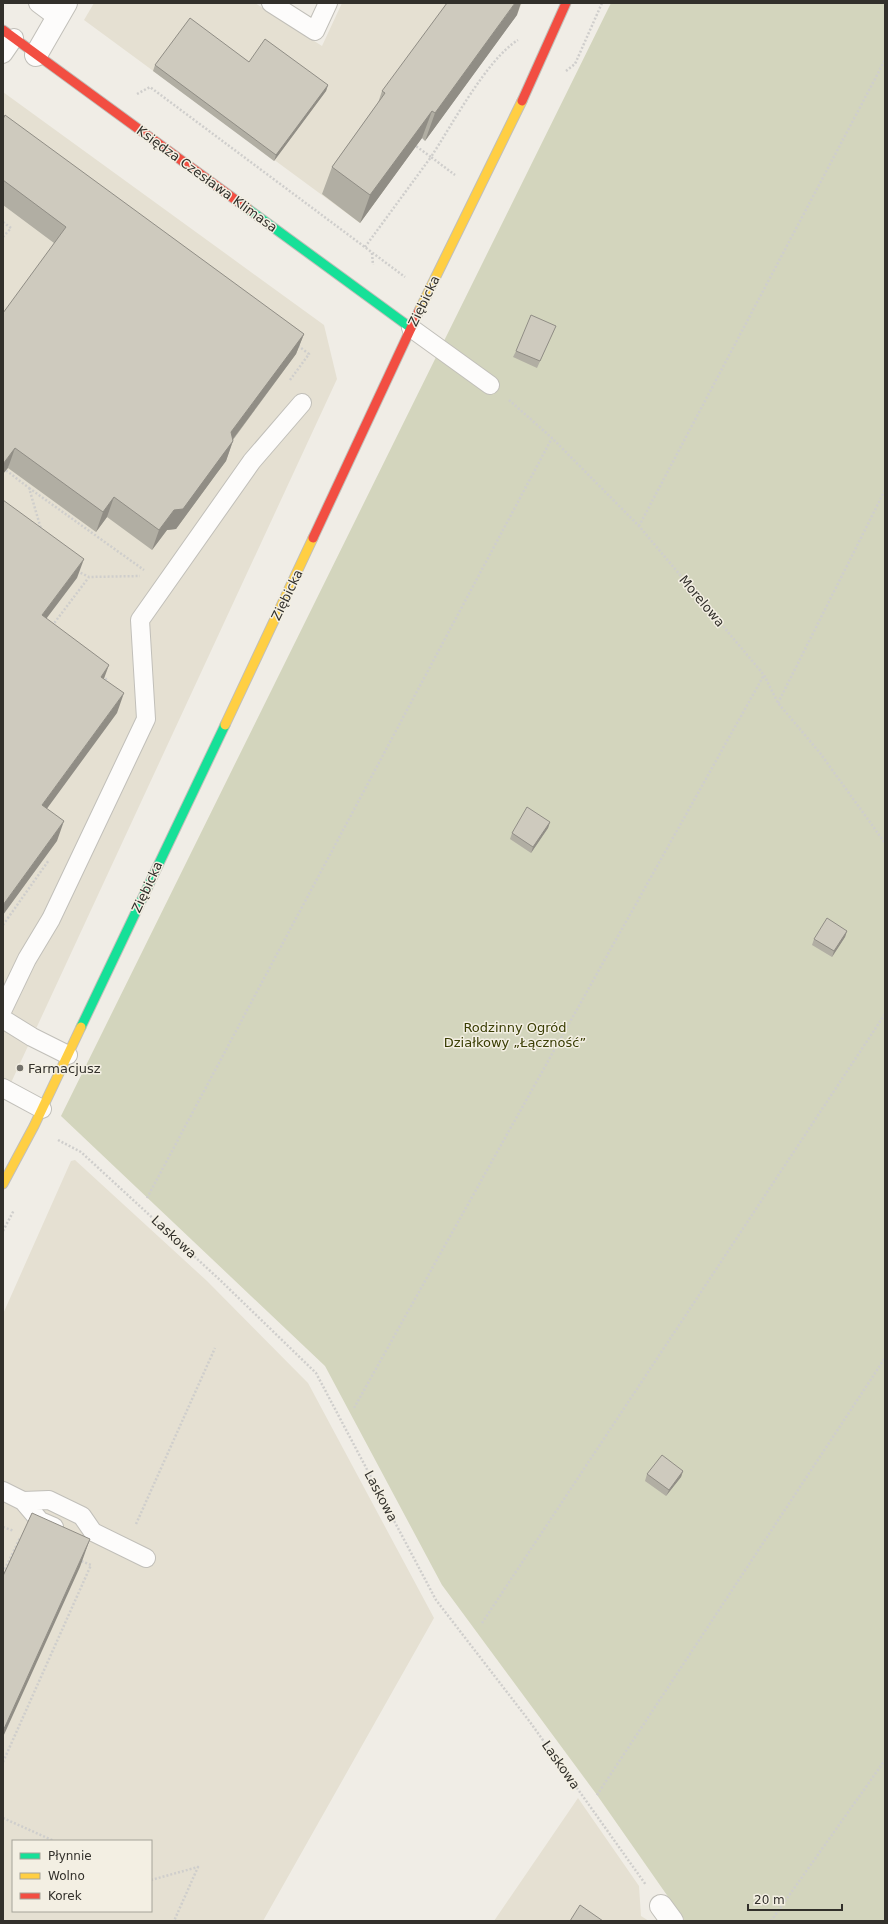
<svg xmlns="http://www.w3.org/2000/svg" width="888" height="1924" font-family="'DejaVu Sans',sans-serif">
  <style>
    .built { fill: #e5e0d2; fill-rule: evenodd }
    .green { fill: #d3d5bd }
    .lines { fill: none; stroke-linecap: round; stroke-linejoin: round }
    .lane-casing { stroke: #c1bfb9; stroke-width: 20 }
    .street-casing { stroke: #c1bfb9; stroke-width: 24 }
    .fast-casing { stroke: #c1bfb9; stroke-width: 11 }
    .slow-casing { stroke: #c1bfb9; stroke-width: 11 }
    .jam-casing { stroke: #c1bfb9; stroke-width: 11 }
    .path { stroke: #cfcecc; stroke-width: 2.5; stroke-dasharray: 2 2; stroke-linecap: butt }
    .lane { stroke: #fdfcfb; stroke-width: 18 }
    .street { stroke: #fdfcfb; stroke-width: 22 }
    .fast { stroke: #16e098; stroke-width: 9 }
    .slow { stroke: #ffcf43; stroke-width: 9 }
    .jam { stroke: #f24e42; stroke-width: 9 }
    .wall { fill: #b1aea3 }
    .shaded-wall { fill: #908d85 }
    .building { fill: #cecabe; stroke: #908d85 }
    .poi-dot { fill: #74726c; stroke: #f3efe3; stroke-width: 1.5 }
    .labels { text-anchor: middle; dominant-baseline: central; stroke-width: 3; stroke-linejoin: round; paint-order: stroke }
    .street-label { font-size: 13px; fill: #32302b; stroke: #f3efe3 }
    .park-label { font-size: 13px; fill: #393d03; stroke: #f3efe3 }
    .poi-label { font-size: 13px; fill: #32302b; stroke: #f3efe3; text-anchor: start }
  </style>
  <rect width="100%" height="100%" fill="#f0ede6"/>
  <path class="built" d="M94,3H255L322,46L342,3H522L517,15L419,136L404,156L407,158L360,223L84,20Z
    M3,92L324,325L337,379L3,1100Z
    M75,1160L207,1281L308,1383L434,1618L263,1921H3V1314L71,1161ZM13,1841H151V1911H13Z
    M578,1798L639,1886L641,1916L649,1921H494Z"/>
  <path class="green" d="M611,3H885V1921H685L597,1795L442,1585L325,1366L61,1116Z"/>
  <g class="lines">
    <defs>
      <path id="lane" d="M38,3L58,18
        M271,3L315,31L328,3
        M3,54L14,38
        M411,328L490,385
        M3,1009L27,959L51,919L146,719L140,620L252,461L302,403
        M3,1019L32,1037L68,1055
        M3,1088L42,1109
        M3,1491L23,1501L40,1521L54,1527
        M23,1501L49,1500L82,1516L93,1532L146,1558"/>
      <path id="street" d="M36,55L66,3
        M661,1906L672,1921"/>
      <path id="fast" d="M248,209L411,328
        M81,1027L225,725"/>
      <path id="slow" d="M419,311L522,101
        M225,725L313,538
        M3,1184L34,1126L81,1027"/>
      <path id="jam" d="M3,30L248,209
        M522,101L566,3
        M313,538L419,311"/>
    </defs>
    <use href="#lane" class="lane-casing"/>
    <use href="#street" class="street-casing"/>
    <use href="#fast" class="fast-casing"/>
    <use href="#slow" class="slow-casing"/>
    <use href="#jam" class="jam-casing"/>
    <path class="path" d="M566,71L575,64L602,3
      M137,94L150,87L405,277
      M413,144L431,157C452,125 487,59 518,40
      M3,222L11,228L3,237
      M365,247L431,157L455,175
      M372,253L373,265
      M290,380L309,354L297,345
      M509,400L552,438L639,526L764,675L778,703L820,753L885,843
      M3,468L29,488L41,529
      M29,488L144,570
      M639,526L885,60
      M77,571L89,577L140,576
      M52,626L89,577
      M102,676L106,679L108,684
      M778,703L885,490
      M3,925L49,860
      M58,1140L81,1152L220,1280L316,1373L436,1600L530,1722L646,1885
      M147,1198L552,438
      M3,1231L14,1210
      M354,1408L764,675
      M136,1524L215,1348
      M3,1527L14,1531
      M3,1573L20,1538
      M482,1623L885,1014
      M3,1762L91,1565L81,1561
      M597,1795L885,1358
      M3,1818L54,1841
      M151,1880L198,1867L174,1921
      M771,1921L885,1760"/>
    <use href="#lane" class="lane"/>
    <use href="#street" class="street"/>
    <use href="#fast" class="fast"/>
    <use href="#slow" class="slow"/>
    <use href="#jam" class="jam"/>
  </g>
  <path class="wall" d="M517,15L425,141L422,138L360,223L322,194L332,167L378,103L382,91Z
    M249,62L328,85L326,91L274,161L153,71L155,65Z
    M3,119L304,334L296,354L233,440L226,461L217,473L176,529L167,530L152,550L107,517L96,532L8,468L54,243L3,205Z
    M556,326L537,368L513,357L516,351Z
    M550,822L548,828L531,853L510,839L512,833Z
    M847,931L845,937L832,957L812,945L814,939Z
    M683,1471L681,1477L666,1496L645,1481L647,1474Z"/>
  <path class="shaded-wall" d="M515,3H521L517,15L425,141L435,113Z
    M328,85L326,91L274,161L276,155Z
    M432,111L422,138L360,223L370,195Z
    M304,334L296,354L224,451L231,432Z
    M233,441L226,461L217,473L176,529L167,530L152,550L159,530L174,510Z
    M15,448L8,468L3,474V464Z
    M114,497L107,517L96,532L103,512Z
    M84,559L77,578L34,635L42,615Z
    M109,665L102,684L101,677Z
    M124,693L117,713L35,825L42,805Z
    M64,821L57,841L3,915V905Z
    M550,822L548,828L531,853L533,847Z
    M847,931L845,937L832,957L834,951Z
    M683,1471L681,1477L666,1496L669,1490Z
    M90,1539L80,1567L3,1737V1731Z"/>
  <path class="building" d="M447,3H515L435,113L432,111L370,195L332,167L385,93L382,91Z
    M190,18L249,62L265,39L328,85L276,155L155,65Z
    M5,115L304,334L231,432L233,441L224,453L183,509L174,510L159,530L114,497L103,512L15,448L3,464V313L66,227L3,180V119Z
    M531,315L556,326L540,361L516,351Z
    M3,500L84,559L42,615L109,665L101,677L124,693L42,805L64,821L3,905Z
    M527,807L550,822L533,847L512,833Z
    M827,918L847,931L834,951L814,939Z
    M662,1455L683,1471L669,1490L647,1474Z
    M32,1513L90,1539L3,1731V1576Z
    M580,1905L603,1921H570Z"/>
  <circle class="poi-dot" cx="20" cy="1068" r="4"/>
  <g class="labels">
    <g class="street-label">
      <text transform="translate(207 179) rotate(36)">Księdza Czesława Klimasa</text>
      <text transform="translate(424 301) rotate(-64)">Ziębicka</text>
      <text transform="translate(287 595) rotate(-64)">Ziębicka</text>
      <text transform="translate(702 601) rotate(50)">Morelowa</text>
      <text transform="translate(147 887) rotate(-65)">Ziębicka</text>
      <text transform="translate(174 1237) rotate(43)">Laskowa</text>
      <text transform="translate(381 1496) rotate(62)">Laskowa</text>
      <text transform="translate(561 1765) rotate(55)">Laskowa</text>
    </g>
    <g class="park-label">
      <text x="515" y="1027">Rodzinny Ogród<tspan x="515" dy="15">Działkowy „Łączność”</tspan></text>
    </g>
    <g class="poi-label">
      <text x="28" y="1068">Farmacjusz</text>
    </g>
  </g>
  <rect width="888" height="1924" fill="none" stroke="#32302b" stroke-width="8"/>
  <rect x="12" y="1840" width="140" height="72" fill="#f3efe3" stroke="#a6a399"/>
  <rect x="20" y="1853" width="20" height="6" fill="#16e098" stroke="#a6a399"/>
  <text x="48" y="1860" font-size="12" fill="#32302b">Płynnie</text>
  <rect x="20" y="1873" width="20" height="6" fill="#ffcf43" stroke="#a6a399"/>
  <text x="48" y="1880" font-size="12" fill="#32302b">Wolno</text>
  <rect x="20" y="1893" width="20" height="6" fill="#f24e42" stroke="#a6a399"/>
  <text x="48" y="1900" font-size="12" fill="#32302b">Korek</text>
  <path d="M748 1904v6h94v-6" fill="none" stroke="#32302b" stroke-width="2"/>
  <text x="754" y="1904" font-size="12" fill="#32302b" stroke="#f3efe3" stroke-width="3" paint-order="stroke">20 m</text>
</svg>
